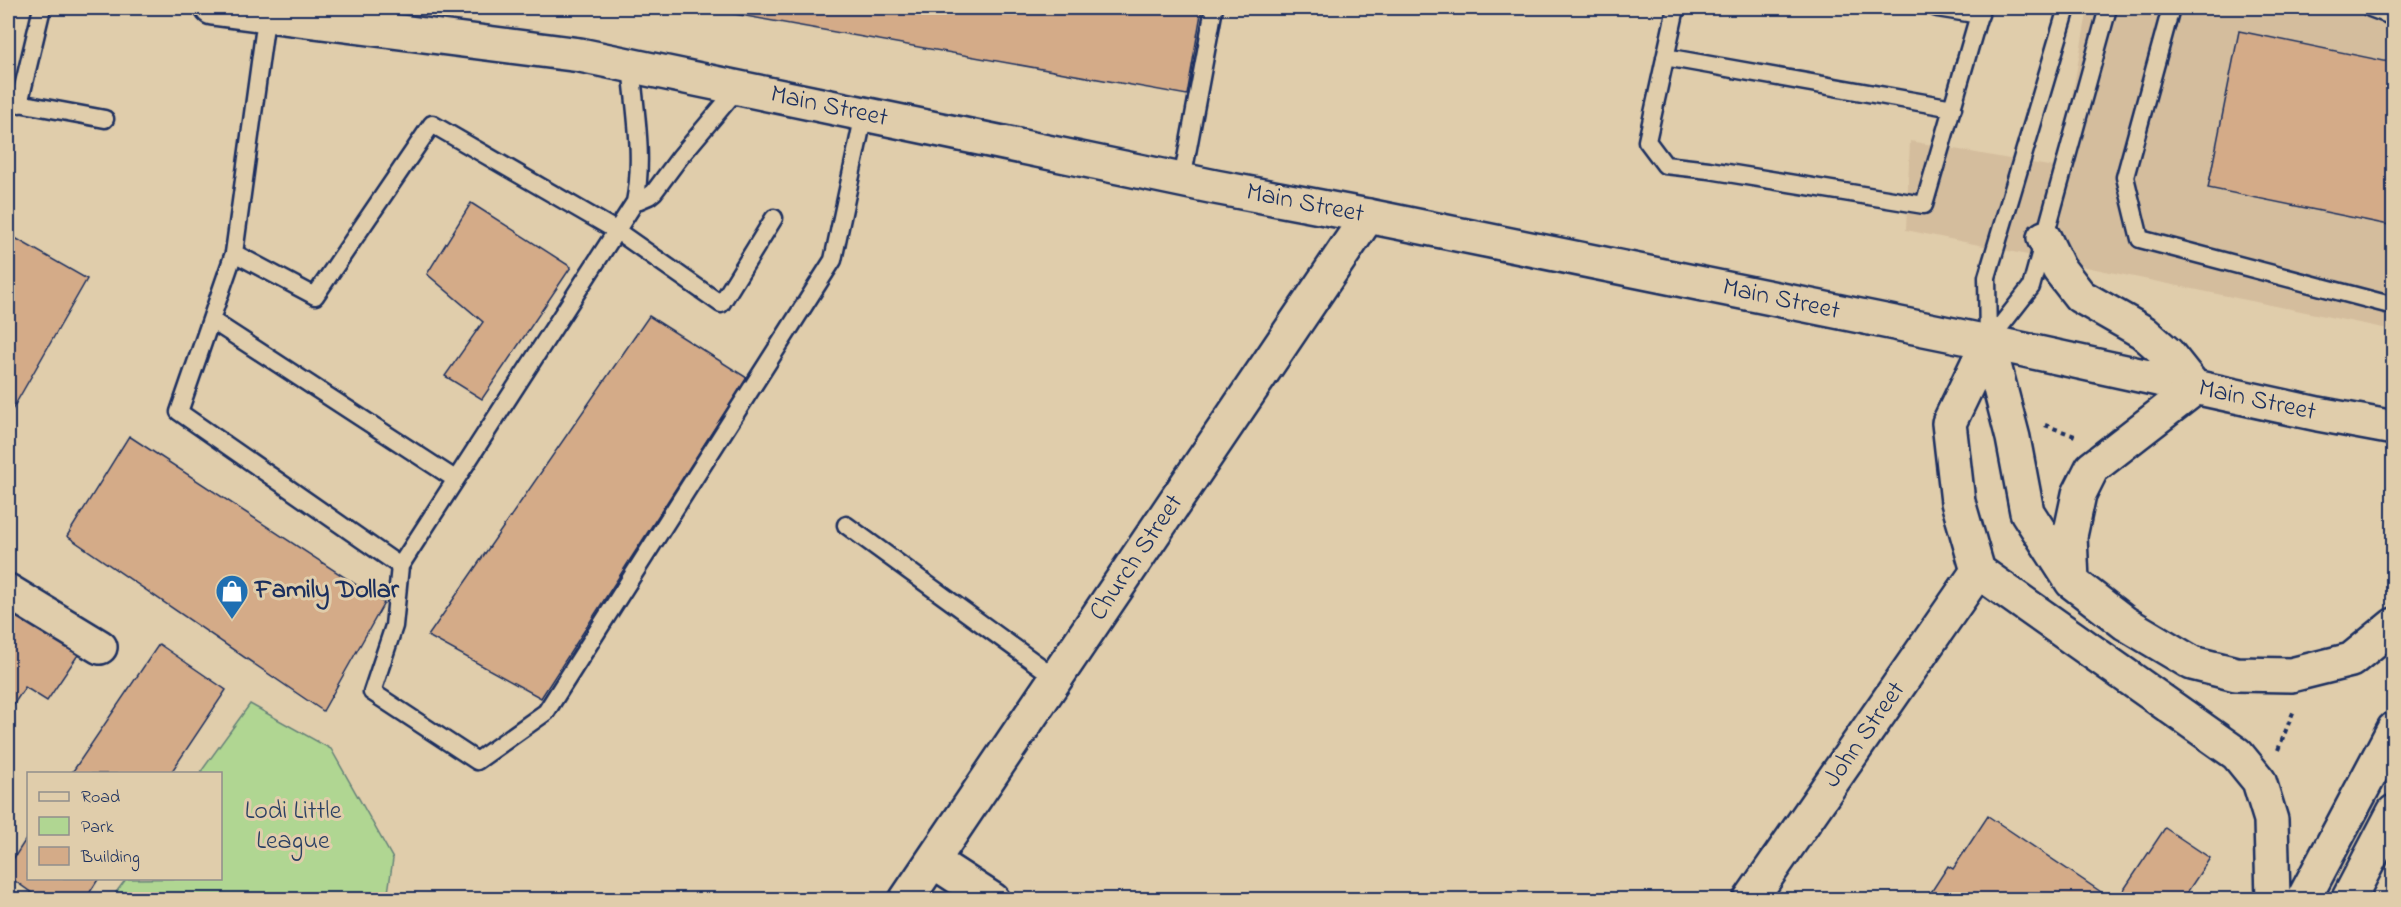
<svg xmlns="http://www.w3.org/2000/svg" width="2401" height="907" font-family="'Indie Flower',sans-serif">
  <style>
    .built { fill: #d4bd9d }
    .green { fill: #b0d692; stroke: #668278; stroke-width: 1.5 }
    .building { fill: #d4ab88; stroke: #1b2f5e; stroke-width: 1.5 }
    .lines { fill: none; stroke-linecap: round; stroke-linejoin: round }
    .lane-casing { stroke: #1b2f5e; stroke-width: 21 }
    .street-casing { stroke: #1b2f5e; stroke-width: 38 }
    .secondary-casing { stroke: #1b2f5e; stroke-width: 38 }
    .highway-casing { stroke: #1b2f5e; stroke-width: 38 }
    .path { stroke: #1b2f5e; stroke-width: 4; stroke-dasharray: 4.5 4.5; stroke-linecap: butt }
    .lane { stroke: #e0cdab; stroke-width: 16 }
    .street { stroke: #e0cdab; stroke-width: 33 }
    .secondary { stroke: #e0cdab; stroke-width: 33 }
    .highway { stroke: #e0cdab; stroke-width: 33 }
    .labels { text-anchor: middle; dominant-baseline: central; stroke-width: 6; stroke-linejoin: round; paint-order: stroke }
    .street-label { font-size: 26px; fill: #1b2f5e; stroke: #e0cdab }
    .poi-label { font-size: 26px; font-weight: bold; fill: #1b2f5e; stroke: #e0cdab; text-anchor: start }
    .park-label { font-size: 26px; fill: #2a4063; stroke: #e0cdab }
  </style>
  <rect width="100%" height="100%" fill="#e0cdab"/>
  <filter id="ink" filterUnits="userSpaceOnUse"><feTurbulence type="fractalNoise" baseFrequency=".0167" numOctaves="2"/><feDisplacementMap in="SourceGraphic" scale="12" xChannelSelector="R" yChannelSelector="G"/><feConvolveMatrix kernelMatrix="1 2 1 2 8 2 1 2 1" color-interpolation-filters="sRGB"/></filter>
  <g filter="url(#ink)">
    <path class="built" d="M2088,8H2393V330L1906,230L1910,141L2059,168Z"/>
    <path class="green" d="M250,704L331,749L393,859L387,899H111L126,879L220,878V774L200,773Z"/>
    <path class="building" d="M701,8H1202L1187,95Z
      M2239,31L2394,63V226L2208,188Z
      M471,203L571,267L482,399L445,376L483,322L427,274Z
      M8,234L87,279L8,417Z
      M649,316L747,378L541,698L428,636Z
      M129,436L384,603L323,711L67,536Z
      M8,604L80,652L47,701L25,687L8,713Z
      M159,644L226,690L170,774H71Z
      M1988,816L2113,900H1926L1948,866L1953,869Z
      M2165,828L2210,858L2182,900H2117Z
      M28,836V878H99L85,900H42L8,876V867Z"/>
    <g class="lines">
      <defs>
        <path id="lane" d="M1676,8L1647,141L1665,165L1709,170L1924,205L1981,8
          M1937,8L1980,15
          M2171,8L2125,177L2140,239L2394,306
          M2370,8L2394,17
          M267,11L234,253L179,412L400,566L635,202C644,158 635,110 631,65
          M1665,57L1953,108
          M8,101L105,119
          M19,104L42,8
          M1182,180L1214,8
          M635,202L649,196L654,192L680,157L738,88
          M234,253L315,296L432,124L617,231L721,304L774,218
          M211,320L455,479
          M1988,342L2031,287L2108,8
          M1988,342L1987,277L2067,8
          M846,525L1056,678
          M400,566L394,626L372,692L477,761L546,712L833,260L864,114"/>
        <path id="street" d="M8,591L100,647
          M933,861L993,900
          M906,900L1368,216
          M1750,900L1978,571"/>
        <path id="secondary" d="M212,8L580,55L1215,187L1368,216L1988,342L2318,414L2394,428
          M2044,238L2059,269L2080,296L2143,332L2168,354L2195,388"/>
        <path id="highway" d="M1988,342L1949,423L1958,502L1978,571L2237,754L2259,781L2271,820L2273,900
          M1988,342L2013,438L2027,512L2072,582L2125,623L2192,663L2236,674L2291,675L2351,660L2394,625
          M2072,581L2070,536L2079,494L2092,468L2195,388
          M2303,900L2394,729
          M2348,900L2394,812"/>
      </defs>
      <use href="#lane" class="lane-casing"/>
      <use href="#street" class="street-casing"/>
      <use href="#secondary" class="secondary-casing"/>
      <use href="#highway" class="highway-casing"/>
      <path class="path" d="M2045,425L2075,436
        M2278,750L2294,710"/>
      <use href="#lane" class="lane"/>
      <use href="#street" class="street"/>
      <use href="#secondary" class="secondary"/>
      <use href="#highway" class="highway"/>
    </g>
  </g>
  <defs>
    <symbol id="shop-pin" viewBox="-11 -11 22 30"><path d="M0 17L-7.5 6A9.5 9.5 0 1 1 7.5 6Z" fill="#1f6fb2" stroke="#e0cdab"/><path d="M-5-2.5h2.3a2.7 3.5 0 0 1 5.4 0H5L5.5 6h-11ZM-1.5-2.5h3a1.5 2.3 0 0 0-3 0Z" fill="#fff"/></symbol>
  </defs>
  <g fill-rule="evenodd">
    <use href="#shop-pin" x="213" y="572" width="38" height="52"/>
  </g>
  <g class="labels">
    <g class="street-label">
      <text transform="translate(829 107) rotate(12)">Main Street</text>
      <text transform="translate(1305 204) rotate(11)">Main Street</text>
      <text transform="translate(1781 300) rotate(12)">Main Street</text>
      <text transform="translate(2257 401) rotate(12)">Main Street</text>
      <text transform="translate(1137 558) rotate(-56)">Church Street</text>
      <text transform="translate(1865 735) rotate(-55)">John Street</text>
    </g>
    <g class="poi-label">
      <text x="255" y="591">Family Dollar</text>
    </g>
    <g class="park-label">
      <text x="293" y="812">Lodi Little<tspan x="293" dy="30">League</tspan></text>
    </g>
  </g>
  <rect width="2401" height="907" fill="none" stroke="#e0cdab" stroke-width="30"/>
  <rect x="15" y="15" width="2371" height="877" fill="none" stroke="#1b2f5e" stroke-width="2" filter="url(#ink)"/>
  <rect x="27" y="772" width="195" height="108" fill="#e0cdab" stroke="#918e8c" stroke-width="1.5"/>
  <rect x="39" y="792" width="30" height="9" fill="#e0cdab" stroke="#918e8c" stroke-width="1.5"/>
  <text x="81" y="802" font-size="18" fill="#1b2f5e">Road</text>
  <rect x="39" y="817" width="30" height="18" fill="#b0d692" stroke="#918e8c" stroke-width="1.5"/>
  <text x="81" y="832" font-size="18" fill="#1b2f5e">Park</text>
  <rect x="39" y="847" width="30" height="18" fill="#d4ab88" stroke="#918e8c" stroke-width="1.5"/>
  <text x="81" y="862" font-size="18" fill="#1b2f5e">Building</text>
</svg>
